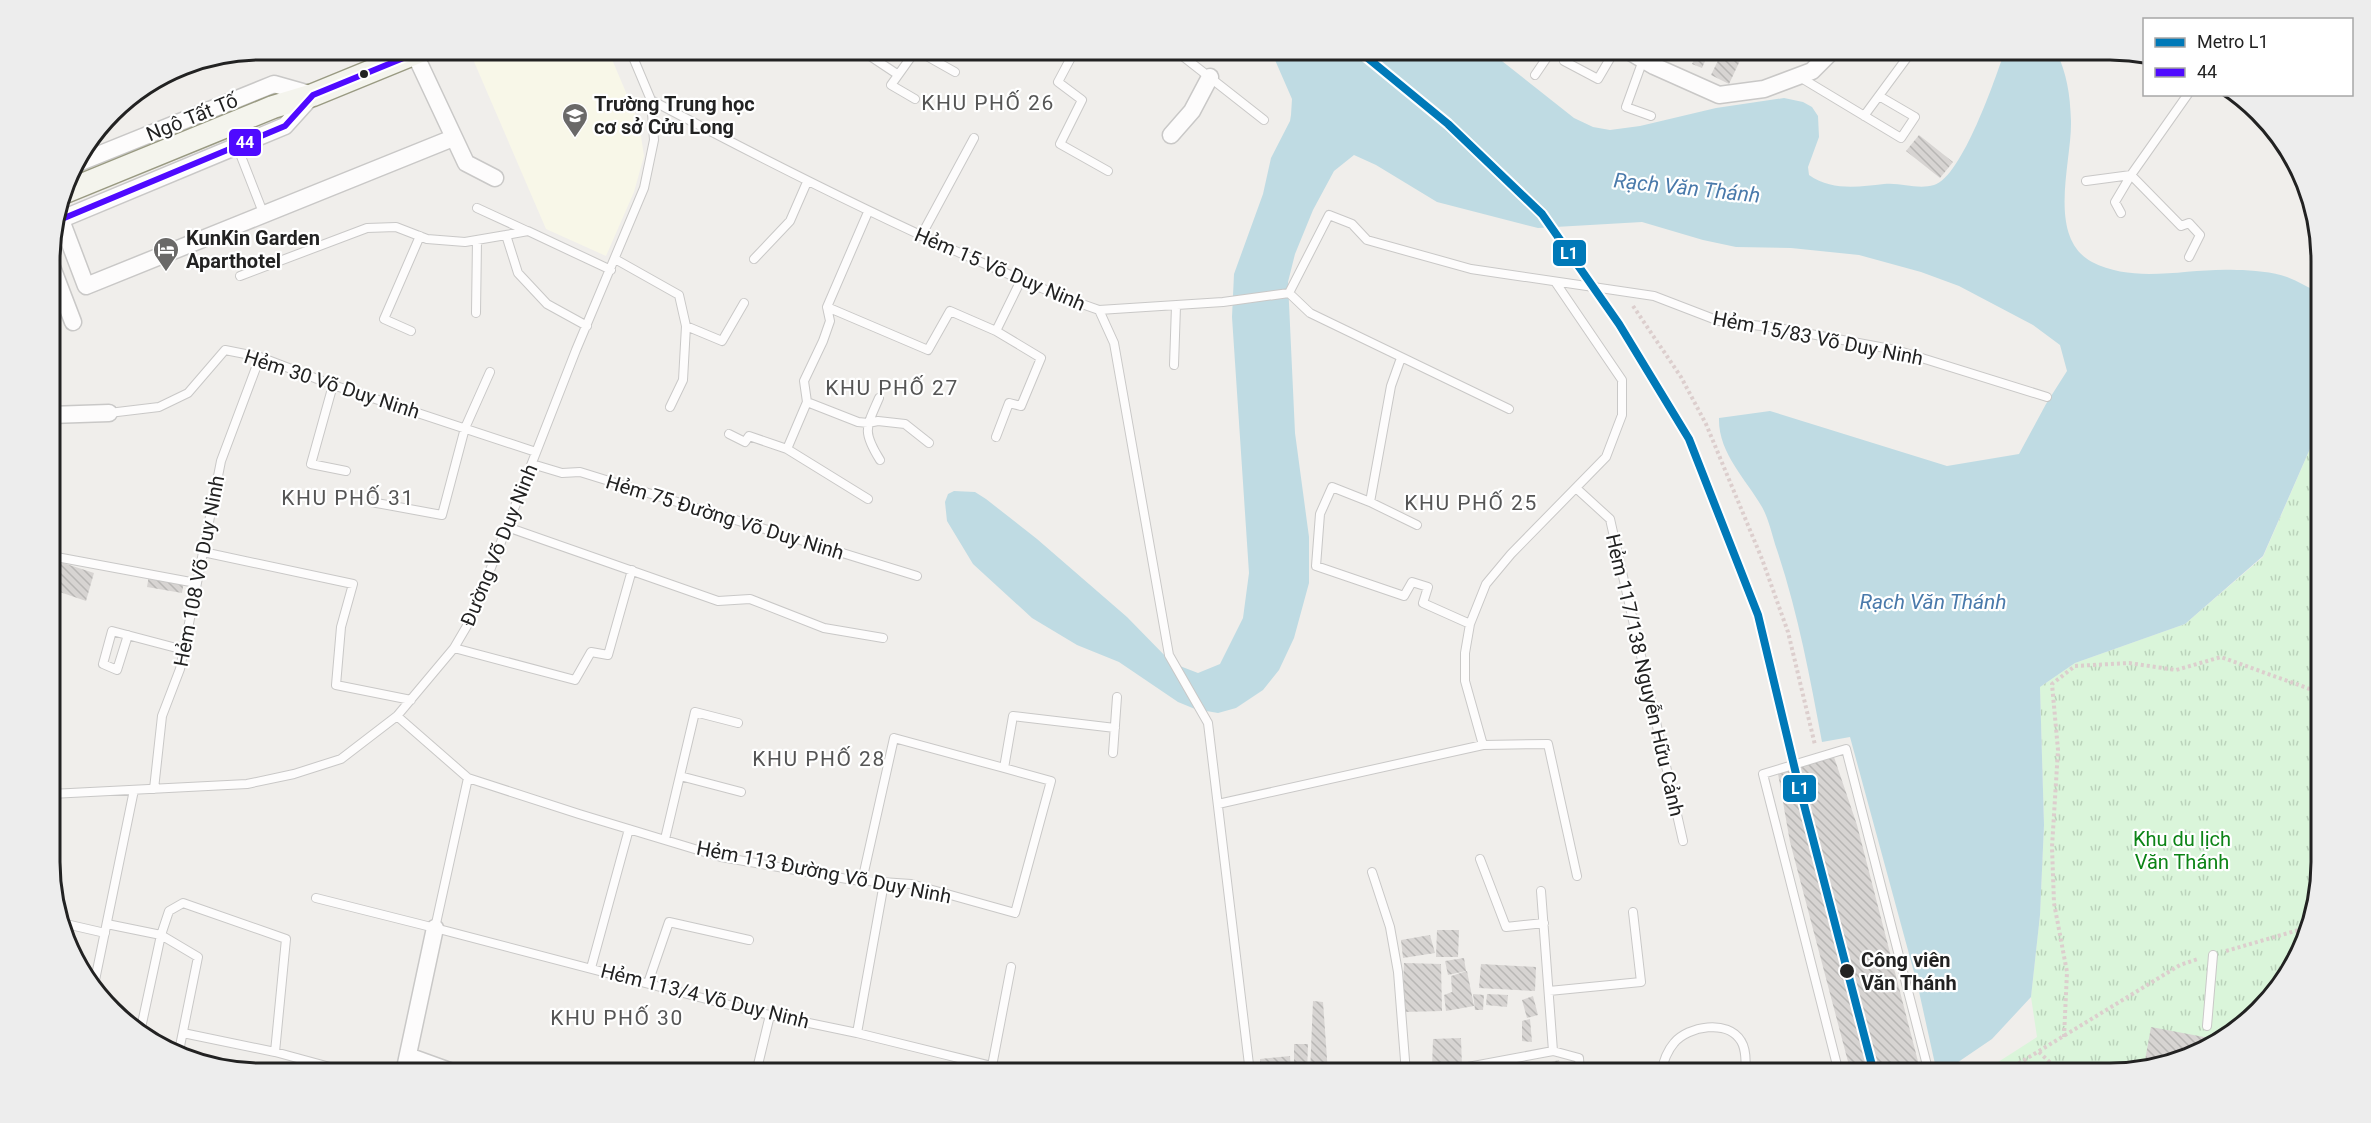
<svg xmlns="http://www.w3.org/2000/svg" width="2371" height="1123" font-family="Roboto,sans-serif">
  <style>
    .education { fill: #f8f7e8 }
    .park { fill: url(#park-tufts) }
    .water { fill: #bfdbe3 }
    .building { fill: url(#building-back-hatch) }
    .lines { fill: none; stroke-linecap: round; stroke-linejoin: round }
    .lane-casing { stroke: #c9c8c7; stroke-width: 10 }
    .street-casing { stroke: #c9c8c7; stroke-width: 19 }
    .secondary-casing { stroke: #999a82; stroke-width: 25 }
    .path { stroke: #dccecd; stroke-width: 4; stroke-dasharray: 3 3; stroke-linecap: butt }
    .lane { stroke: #fdfcfc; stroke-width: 8 }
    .street { stroke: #fdfcfc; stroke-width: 16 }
    .secondary { stroke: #f4f4ed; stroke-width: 22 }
    .bus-1-casing { stroke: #fff; stroke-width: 10 }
    .bus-1 { stroke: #4f0aff; stroke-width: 6 }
    .metro-1-casing { stroke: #fff; stroke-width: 12 }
    .metro-1 { stroke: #0079b8; stroke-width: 8 }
    .bus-dot { fill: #222; stroke: #fff; stroke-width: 2 }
    .labels { text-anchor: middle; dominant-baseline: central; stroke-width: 4.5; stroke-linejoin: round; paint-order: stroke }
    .poi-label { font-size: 20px; font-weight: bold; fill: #222; stroke: #fff; text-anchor: start }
    .street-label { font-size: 20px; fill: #222; stroke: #fff }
    .park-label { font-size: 20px; fill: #0c8416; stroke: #fff }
    .stop-label { font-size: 20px; font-weight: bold; fill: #222; stroke: #fff; text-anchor: start }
    .neighbourhood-label { font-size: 21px; letter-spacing: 1.5px; fill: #555; stroke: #fff }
    .water-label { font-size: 21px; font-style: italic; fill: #4a7aab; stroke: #fff }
    .rim { fill: none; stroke: #222; stroke-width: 3 }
    .line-badge { stroke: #fff; stroke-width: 2 }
    .badge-label { font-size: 16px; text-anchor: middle; font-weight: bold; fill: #fff }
  </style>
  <defs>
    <pattern id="park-tufts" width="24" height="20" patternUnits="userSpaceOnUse" patternTransform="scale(1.5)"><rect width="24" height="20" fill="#daf5da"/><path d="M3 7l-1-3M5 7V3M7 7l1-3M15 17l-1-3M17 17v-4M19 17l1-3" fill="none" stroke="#bbd2bb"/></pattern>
    <pattern id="building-back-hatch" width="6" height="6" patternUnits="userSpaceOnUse" patternTransform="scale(1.5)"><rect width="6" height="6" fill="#d7d4d2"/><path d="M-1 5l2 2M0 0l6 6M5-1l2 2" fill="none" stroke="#b8b6b4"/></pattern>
  </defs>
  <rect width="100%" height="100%" fill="#f0eeeb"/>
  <path class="education" d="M469,50H608L639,123L644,156L634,192L606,256L546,229Z"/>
  <path class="park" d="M2320,434L2321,863L2305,943L2269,1001L2228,1038L2124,1073H1981L2037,1037L2031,997L2040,915L2044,825L2040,687L2075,663L2185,624L2263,557L2316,435Z"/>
  <path class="water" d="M1260,50H1488L1574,118L1593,127L1610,130L1640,126L1716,108L1784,98L1803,102L1812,107L1818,116L1819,137L1808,167L1809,175C1832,191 1858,187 1884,184C1901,182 1917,190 1934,185C1962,177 1996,77 2005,50H2056C2067,75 2070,93 2071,121C2072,162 2046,237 2092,262C2137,285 2189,267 2237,270C2252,270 2273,272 2287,277C2298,281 2309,288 2320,293V434L2316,435L2263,556L2185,624L2075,663L2040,687L2044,825L2040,915L2031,997L1992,1039L1942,1073H1937L1918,987L1850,737L1822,742C1810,677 1798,613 1777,550C1772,536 1769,519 1762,507C1746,479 1718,453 1719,418L1770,411L1947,466L2019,454L2046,404L2067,371L2060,345L2033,325L1959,286L1921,272L1859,255L1791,248L1736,247L1703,240L1642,222L1538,228L1437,202L1376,165L1354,155L1334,171L1313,210L1295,254L1288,282L1295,433L1309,537V583L1294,638L1279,670L1263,690L1236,708L1218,713L1195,709L1178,702L1119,662L1077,645L1032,618L973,564L947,521L945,502L948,494L954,491L975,492L986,499L1037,539L1127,617L1172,663L1198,673L1220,664L1243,618L1249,573L1232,317L1234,274L1263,194L1271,158L1290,121L1291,115L1292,99L1275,60Z"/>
  <path class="building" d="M1699,50H1710L1702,68L1692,64Z
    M1723,50H1745L1729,84L1711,75Z
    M1919,135L1953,162L1940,178L1906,151Z
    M51,559L94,573L86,601L51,589Z
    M149,575L184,581L182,593L147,587Z
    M1833,754L1857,825L1921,1073H1851L1790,842L1777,768Z
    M1437,930H1459L1458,957H1436Z
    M1430,935L1435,953L1403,958L1401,940Z
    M1464,958L1466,971L1448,975L1445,961Z
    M1404,963L1441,964L1442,1011L1402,1012Z
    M1481,964L1536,967L1535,991L1479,988Z
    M1467,971L1474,1006L1446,1011L1444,995L1452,992L1451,976Z
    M1473,994L1484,995L1483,1010H1475Z
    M1487,994L1508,995L1507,1007L1486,1005Z
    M1533,996L1538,1015L1527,1018L1522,1000Z
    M1313,1001L1323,1002L1328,1073H1310Z
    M1530,1019L1532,1042L1522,1041V1021Z
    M2151,1027L2220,1040L2144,1066Z
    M1461,1038L1462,1067L1432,1068L1433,1039Z
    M1294,1044H1308L1307,1073H1294Z
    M1290,1056L1291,1073H1260V1059Z
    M1559,1060L1563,1073H1542L1540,1065Z
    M1491,1064L1492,1073H1471L1470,1067Z"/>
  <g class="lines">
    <defs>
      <path id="lane" d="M769,50L771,53L774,50
        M861,50L897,74
        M916,50L955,72
        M1075,50L1058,82L1082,100L1060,144L1108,171
        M1160,50L1168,54H1180L1264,120
        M1643,60L1626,107L1651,116
        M1564,61L1598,79L1615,50
        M1535,75L1552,50
        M1798,76L1901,138L1915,117L1879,96
        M915,99L891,85L916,50
        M651,100C753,154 855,206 960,253C1006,273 1051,294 1099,310L1114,343L1169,655L1208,723L1250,1073
        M1864,116L1906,59
        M237,146L264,215
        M2086,181L2131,175L2188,94
        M477,208L527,231
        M2121,213L2115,202L2131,175L2181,226L2189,223L2200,235L2189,257
        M506,235L528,231L611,270
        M921,236L974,138
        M615,259L679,295L686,326L683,380L670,407
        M754,259L790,221L807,182
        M240,276L367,228L396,227L427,239L465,242L506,235L518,273L547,304L587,326
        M1289,293L1329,215L1352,224L1367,240L1471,269L1654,296L1719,321L1778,328L1896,350L2047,397
        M1289,293L1310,313L1509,409
        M827,307L928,350L950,311L996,331L1041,358L1021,406L1009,403L996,437
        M1099,310L1223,302L1289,293
        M476,313L477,240
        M686,326L722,341L744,303
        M411,331L384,319L420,236
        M996,331L1021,280
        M1174,365L1176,306
        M333,385L311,464L346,471
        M879,398C866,428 862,431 880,460
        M807,402L858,422L868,423L878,421L905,424L929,443
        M109,413L159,407L188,393L225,350L260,357L333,385L536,452
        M729,434L745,442L749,436L787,449
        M532,464L562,473L580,472L917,576
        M1576,488L1610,519L1683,841
        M868,499L787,449L807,402L804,381L823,341L830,321L827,307L868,212
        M371,502L442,515L465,428L490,372
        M1370,502L1391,386L1401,358
        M1417,525L1370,502L1332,487L1320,514L1316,566L1404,596L1412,582L1428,587L1423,603L1470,624
        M507,527L718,601L750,599L824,628L883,638
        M203,552L353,584L341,627L336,685L411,700
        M51,556L196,583
        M128,635L117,670L103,664L112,631L184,650
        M454,648L575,680L591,652L608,655L632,570
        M397,716L468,778L579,814L721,857L853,880L911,884L1015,913L1051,781L1004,768L1013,716L1115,728
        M1483,745L1465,681V653L1470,624L1486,584L1511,554L1606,457L1622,415V380L1556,283
        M1113,753L1117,697
        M680,776L741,792
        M468,778L435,928L756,1012L857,1033L1020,1073
        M154,789L162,716L180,669L221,461L260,357
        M51,794L247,784L294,774L341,759L397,716L454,648L471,619L576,350L644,188L654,140L651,100L630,50
        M1218,804L1483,745L1548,744L1577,876
        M665,839L695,712L738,723
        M1480,859L1506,927L1544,923
        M1372,872L1390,927L1398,972L1406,1073
        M862,881L894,738L1004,768
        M1541,891L1553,1051
        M316,898L435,928
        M66,924L105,933
        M107,924L161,935L198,957L178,1056
        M591,968L629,829
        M648,983L669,922L749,940
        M93,990L134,790
        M1549,991L1641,982L1633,912
        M2207,1026L2213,955
        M141,1028L161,935L169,911L183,903L286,939L275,1052
        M183,1033L275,1052L352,1073
        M857,1033L884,883
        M992,1066L1011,967
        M756,1073L770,1015
        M1444,1073L1468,1067L1553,1051L1579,1058L1580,1073
        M1661,1073C1663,1063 1667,1051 1674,1043C1688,1026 1728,1019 1741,1041C1746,1049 1746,1064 1745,1073
        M1839,1073L1763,774L1846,749L1929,1073"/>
      <path id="street" d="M413,50L466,163L495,178
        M1627,50L1654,66L1719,95L1764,89L1812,71L1833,50
        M1171,135L1192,111L1210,77
        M61,220L86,286L453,138
        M57,221L285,126L313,95L274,84L73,165
        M50,262L73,322
        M50,415L109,413
        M408,1056L455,1073
        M404,1073L435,928"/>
      <path id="secondary" d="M65,192L273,107L313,95L423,50"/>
    </defs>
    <use href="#lane" class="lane-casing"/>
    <use href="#street" class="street-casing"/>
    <use href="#secondary" class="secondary-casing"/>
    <path class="path" d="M1633,306L1681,377L1706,424L1762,559L1788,632L1815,745
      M2226,951L2309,927
      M2064,1037L2067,972L2054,903L2052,847L2058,750L2052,684L2075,666L2129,663L2176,670L2221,657L2321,693
      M2039,1052L2061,1073
      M2003,1073L2180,965L2198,959"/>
    <use href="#lane" class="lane"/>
    <use href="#street" class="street"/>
    <use href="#secondary" class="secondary"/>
    <defs>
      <path id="bus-1" d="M57,221L285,126L313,95L423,50"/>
    </defs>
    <use href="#bus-1" class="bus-1-casing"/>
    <use href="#bus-1" class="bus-1"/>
    <defs>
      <path id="metro-1" d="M1358,50L1448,124L1542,214L1619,324L1689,439L1758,615L1797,778L1874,1073"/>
    </defs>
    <use href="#metro-1" class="metro-1-casing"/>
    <use href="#metro-1" class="metro-1"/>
  </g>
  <defs>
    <symbol id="school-pin" viewBox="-11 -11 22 30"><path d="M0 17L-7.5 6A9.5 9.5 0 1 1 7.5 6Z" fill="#6a6968" stroke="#fff"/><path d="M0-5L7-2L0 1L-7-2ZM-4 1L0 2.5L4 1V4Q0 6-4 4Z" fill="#fff"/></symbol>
    <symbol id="hotel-pin" viewBox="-11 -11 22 30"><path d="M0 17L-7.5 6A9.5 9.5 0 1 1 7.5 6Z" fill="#6a6968" stroke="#fff"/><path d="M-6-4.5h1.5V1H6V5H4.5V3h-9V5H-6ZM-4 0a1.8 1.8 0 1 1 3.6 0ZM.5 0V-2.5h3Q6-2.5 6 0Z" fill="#fff"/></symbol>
  </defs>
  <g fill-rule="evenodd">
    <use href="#school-pin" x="560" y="101" width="30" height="40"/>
    <use href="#hotel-pin" x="151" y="235" width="30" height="40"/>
  </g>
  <g class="bus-dot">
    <circle cx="364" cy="74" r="5"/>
    <circle cx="1847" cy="971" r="8"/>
  </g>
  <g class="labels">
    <g class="poi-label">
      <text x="594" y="104">Trường Trung học<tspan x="594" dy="23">cơ sở Cửu Long</tspan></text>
      <text x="186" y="238">KunKin Garden<tspan x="186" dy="23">Aparthotel</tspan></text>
    </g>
    <g class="street-label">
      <text transform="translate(192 117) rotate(-22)">Ngô Tất Tố</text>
      <text transform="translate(1000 269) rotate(23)">Hẻm 15 Võ Duy Ninh</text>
      <text transform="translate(1818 338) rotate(11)">Hẻm 15/83 Võ Duy Ninh</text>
      <text transform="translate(332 384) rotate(18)">Hẻm 30 Võ Duy Ninh</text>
      <text transform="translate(725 517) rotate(17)">Hẻm 75 Đường Võ Duy Ninh</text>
      <text transform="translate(499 545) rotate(-68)">Đường Võ Duy Ninh</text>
      <text transform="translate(199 571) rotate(-79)">Hẻm 108 Võ Duy Ninh</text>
      <text transform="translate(1645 675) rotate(77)">Hẻm 117/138 Nguyễn Hữu Cảnh</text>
      <text transform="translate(824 872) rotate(11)">Hẻm 113 Đường Võ Duy Ninh</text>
      <text transform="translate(705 996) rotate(14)">Hẻm 113/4 Võ Duy Ninh</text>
    </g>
    <g class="park-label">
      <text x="2182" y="839">Khu du lịch<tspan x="2182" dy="23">Văn Thánh</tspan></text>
    </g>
    <g class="stop-label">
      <text x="1861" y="960">Công viên<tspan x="1861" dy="23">Văn Thánh</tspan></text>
    </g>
    <g class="neighbourhood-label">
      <text x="988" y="103">KHU PHỐ 26</text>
      <text x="892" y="388">KHU PHỐ 27</text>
      <text x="348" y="498">KHU PHỐ 31</text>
      <text x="1471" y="503">KHU PHỐ 25</text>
      <text x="819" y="759">KHU PHỐ 28</text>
      <text x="617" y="1018">KHU PHỐ 30</text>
    </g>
    <g class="water-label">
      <text transform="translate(1687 188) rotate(6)">Rạch Văn Thánh</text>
      <text x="1933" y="602">Rạch Văn Thánh</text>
    </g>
  </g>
  <path d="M0 0H2371V1123H0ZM261 60H2110A201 201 0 0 1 2311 261V862A201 201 0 0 1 2110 1063H261A201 201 0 0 1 60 862V261A201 201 0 0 1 261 60Z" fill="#ededed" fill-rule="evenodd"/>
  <path class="rim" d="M261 60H2110A201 201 0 0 1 2311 261V862A201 201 0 0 1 2110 1063H261A201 201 0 0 1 60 862V261A201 201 0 0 1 261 60Z"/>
  <g class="line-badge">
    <rect x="228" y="128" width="34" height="29" rx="6" fill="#4f0aff"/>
    <rect x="1552" y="239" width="35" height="28" rx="6" fill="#0079b8"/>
    <rect x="1782" y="774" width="35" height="29" rx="6" fill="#0079b8"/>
  </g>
  <g class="badge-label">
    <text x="245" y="148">44</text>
    <text x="1569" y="259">L1</text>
    <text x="1800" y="794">L1</text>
  </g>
  <rect x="2143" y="18" width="210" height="78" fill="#ffffff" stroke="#a7a7a7" stroke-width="1.5"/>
  <rect x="2155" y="38" width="30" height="9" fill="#0079b8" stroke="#a7a7a7" stroke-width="1.5"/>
  <text x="2197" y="48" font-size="18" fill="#222222">Metro L1</text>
  <rect x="2155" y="68" width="30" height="9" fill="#4f0aff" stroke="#a7a7a7" stroke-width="1.5"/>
  <text x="2197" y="78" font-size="18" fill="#222222">44</text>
</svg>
